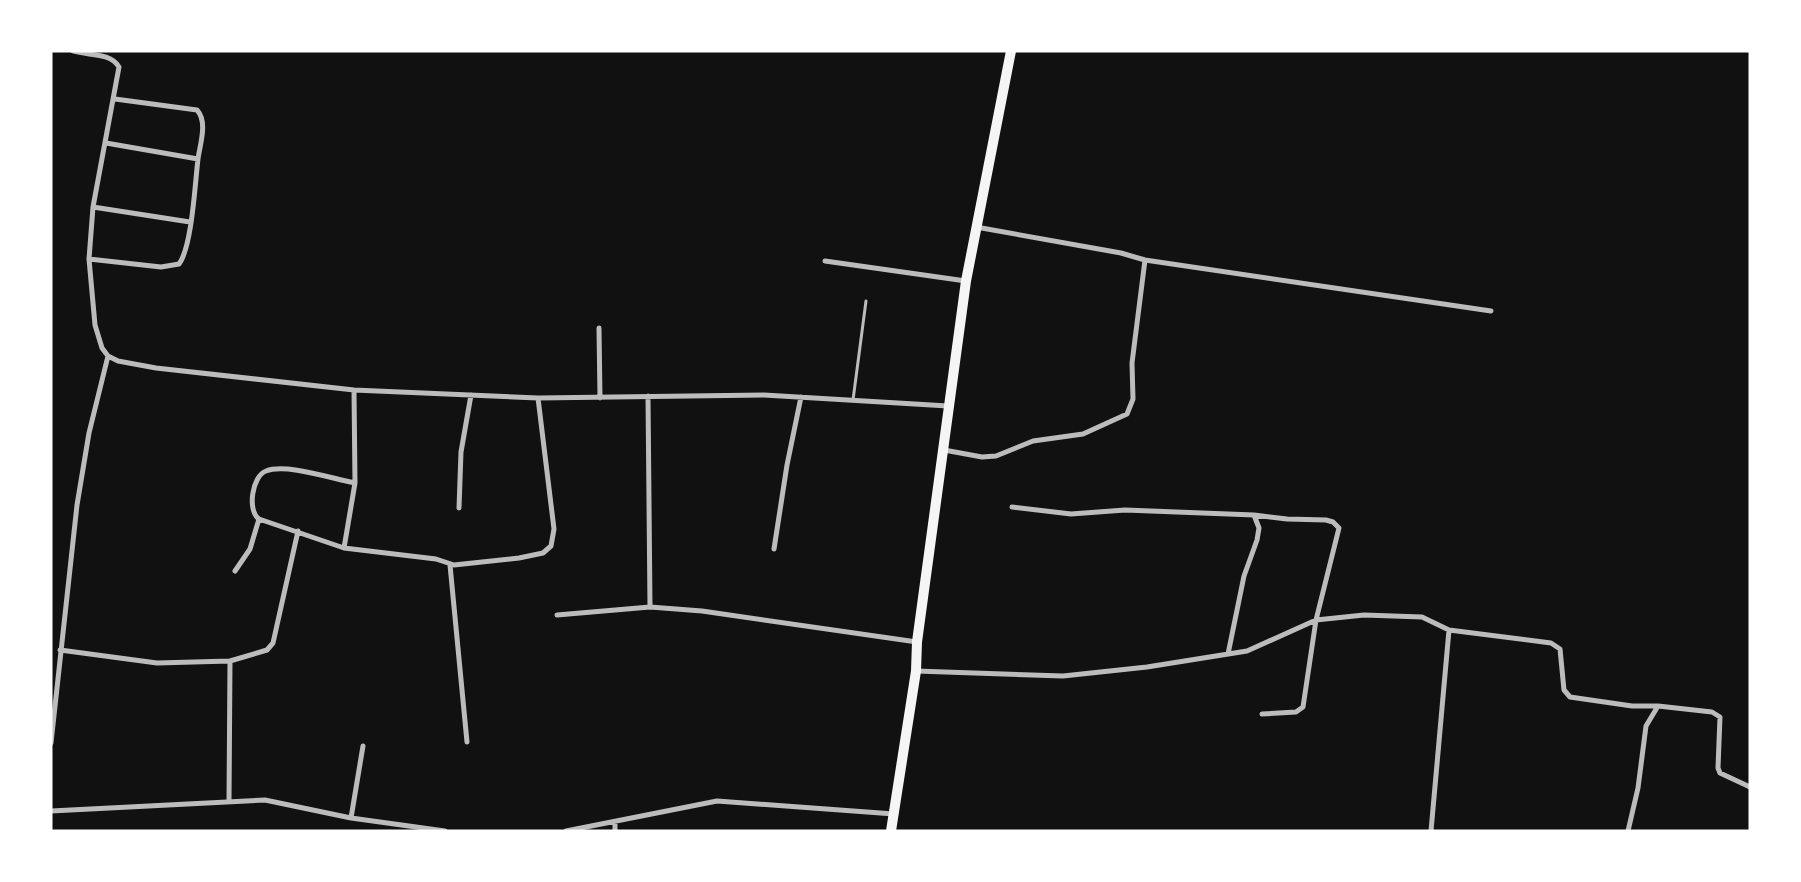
<svg xmlns="http://www.w3.org/2000/svg" width="1801" height="882" font-family="Montserrat,sans-serif">
  <style>
    .lines { fill: none; stroke-linecap: round; stroke-linejoin: round }
    .service { stroke: #bcbcbc; stroke-width: 3 }
    .minor { stroke: #bcbcbc; stroke-width: 5 }
    .primary { stroke: #f5f5f5; stroke-width: 10 }
  </style>
  <rect width="100%" height="100%" fill="#111"/>
  <g class="lines">
    <path class="service" d="M853,400L866,301"/>
    <path class="minor" d="M73,51C88,56 110,52 119,67L93,207L89,259L95,325L102,348L108,356L118,361L156,368L354,390L538,398L764,395L948,406
      M115,99L197,110C208,122 200,144 198,159
      M93,207L190,222
      M976,227L1121,253L1145,260L1491,311
      M89,259L161,267L179,264C192,247 195,183 198,159L106,143
      M825,261L966,281
      M599,328L600,398
      M944,450L982,457L996,456L1033,441L1083,434L1127,414L1133,399L1132,363L1145,260
      M355,483C333,479 286,463 266,471C252,476 247,511 259,519L344,548L436,559L454,565L519,558L543,553L551,546L554,529L538,398
      M1012,507L1071,514L1125,510L1254,515L1259,528L1257,540L1244,576L1228,654
      M459,508L461,452L471,395
      M1254,515L1287,519L1326,520L1333,522L1339,528L1316,620L1303,707L1296,712L1262,714
      M344,548L355,483L354,390
      M774,549L787,465L801,397
      M450,565L467,742
      M235,571L250,549L259,519
      M650,607L702,611L917,642
      M557,615L650,607L648,396
      M60,650L157,663L230,661
      M916,671L1063,676L1147,667L1247,651L1316,620L1364,615L1422,617L1449,630L1551,643L1560,649L1564,690L1570,697L1632,706H1658L1646,726L1638,788L1628,831
      M1658,706L1712,712L1720,717L1718,768L1720,773L1750,787
      M51,743L77,505L89,433L108,356
      M229,802L230,661L267,650L273,643L298,531
      M51,811L265,800L351,818L445,831
      M351,818L363,746
      M615,822V831
      M566,831L717,801L894,814
      M1431,831L1449,630"/>
    <path class="primary" d="M891,831L916,671L917,642L966,281L1011,51"/>
  </g>
  <rect width="1801" height="882" fill="none" stroke="#ffffff" stroke-width="105"/>
</svg>
